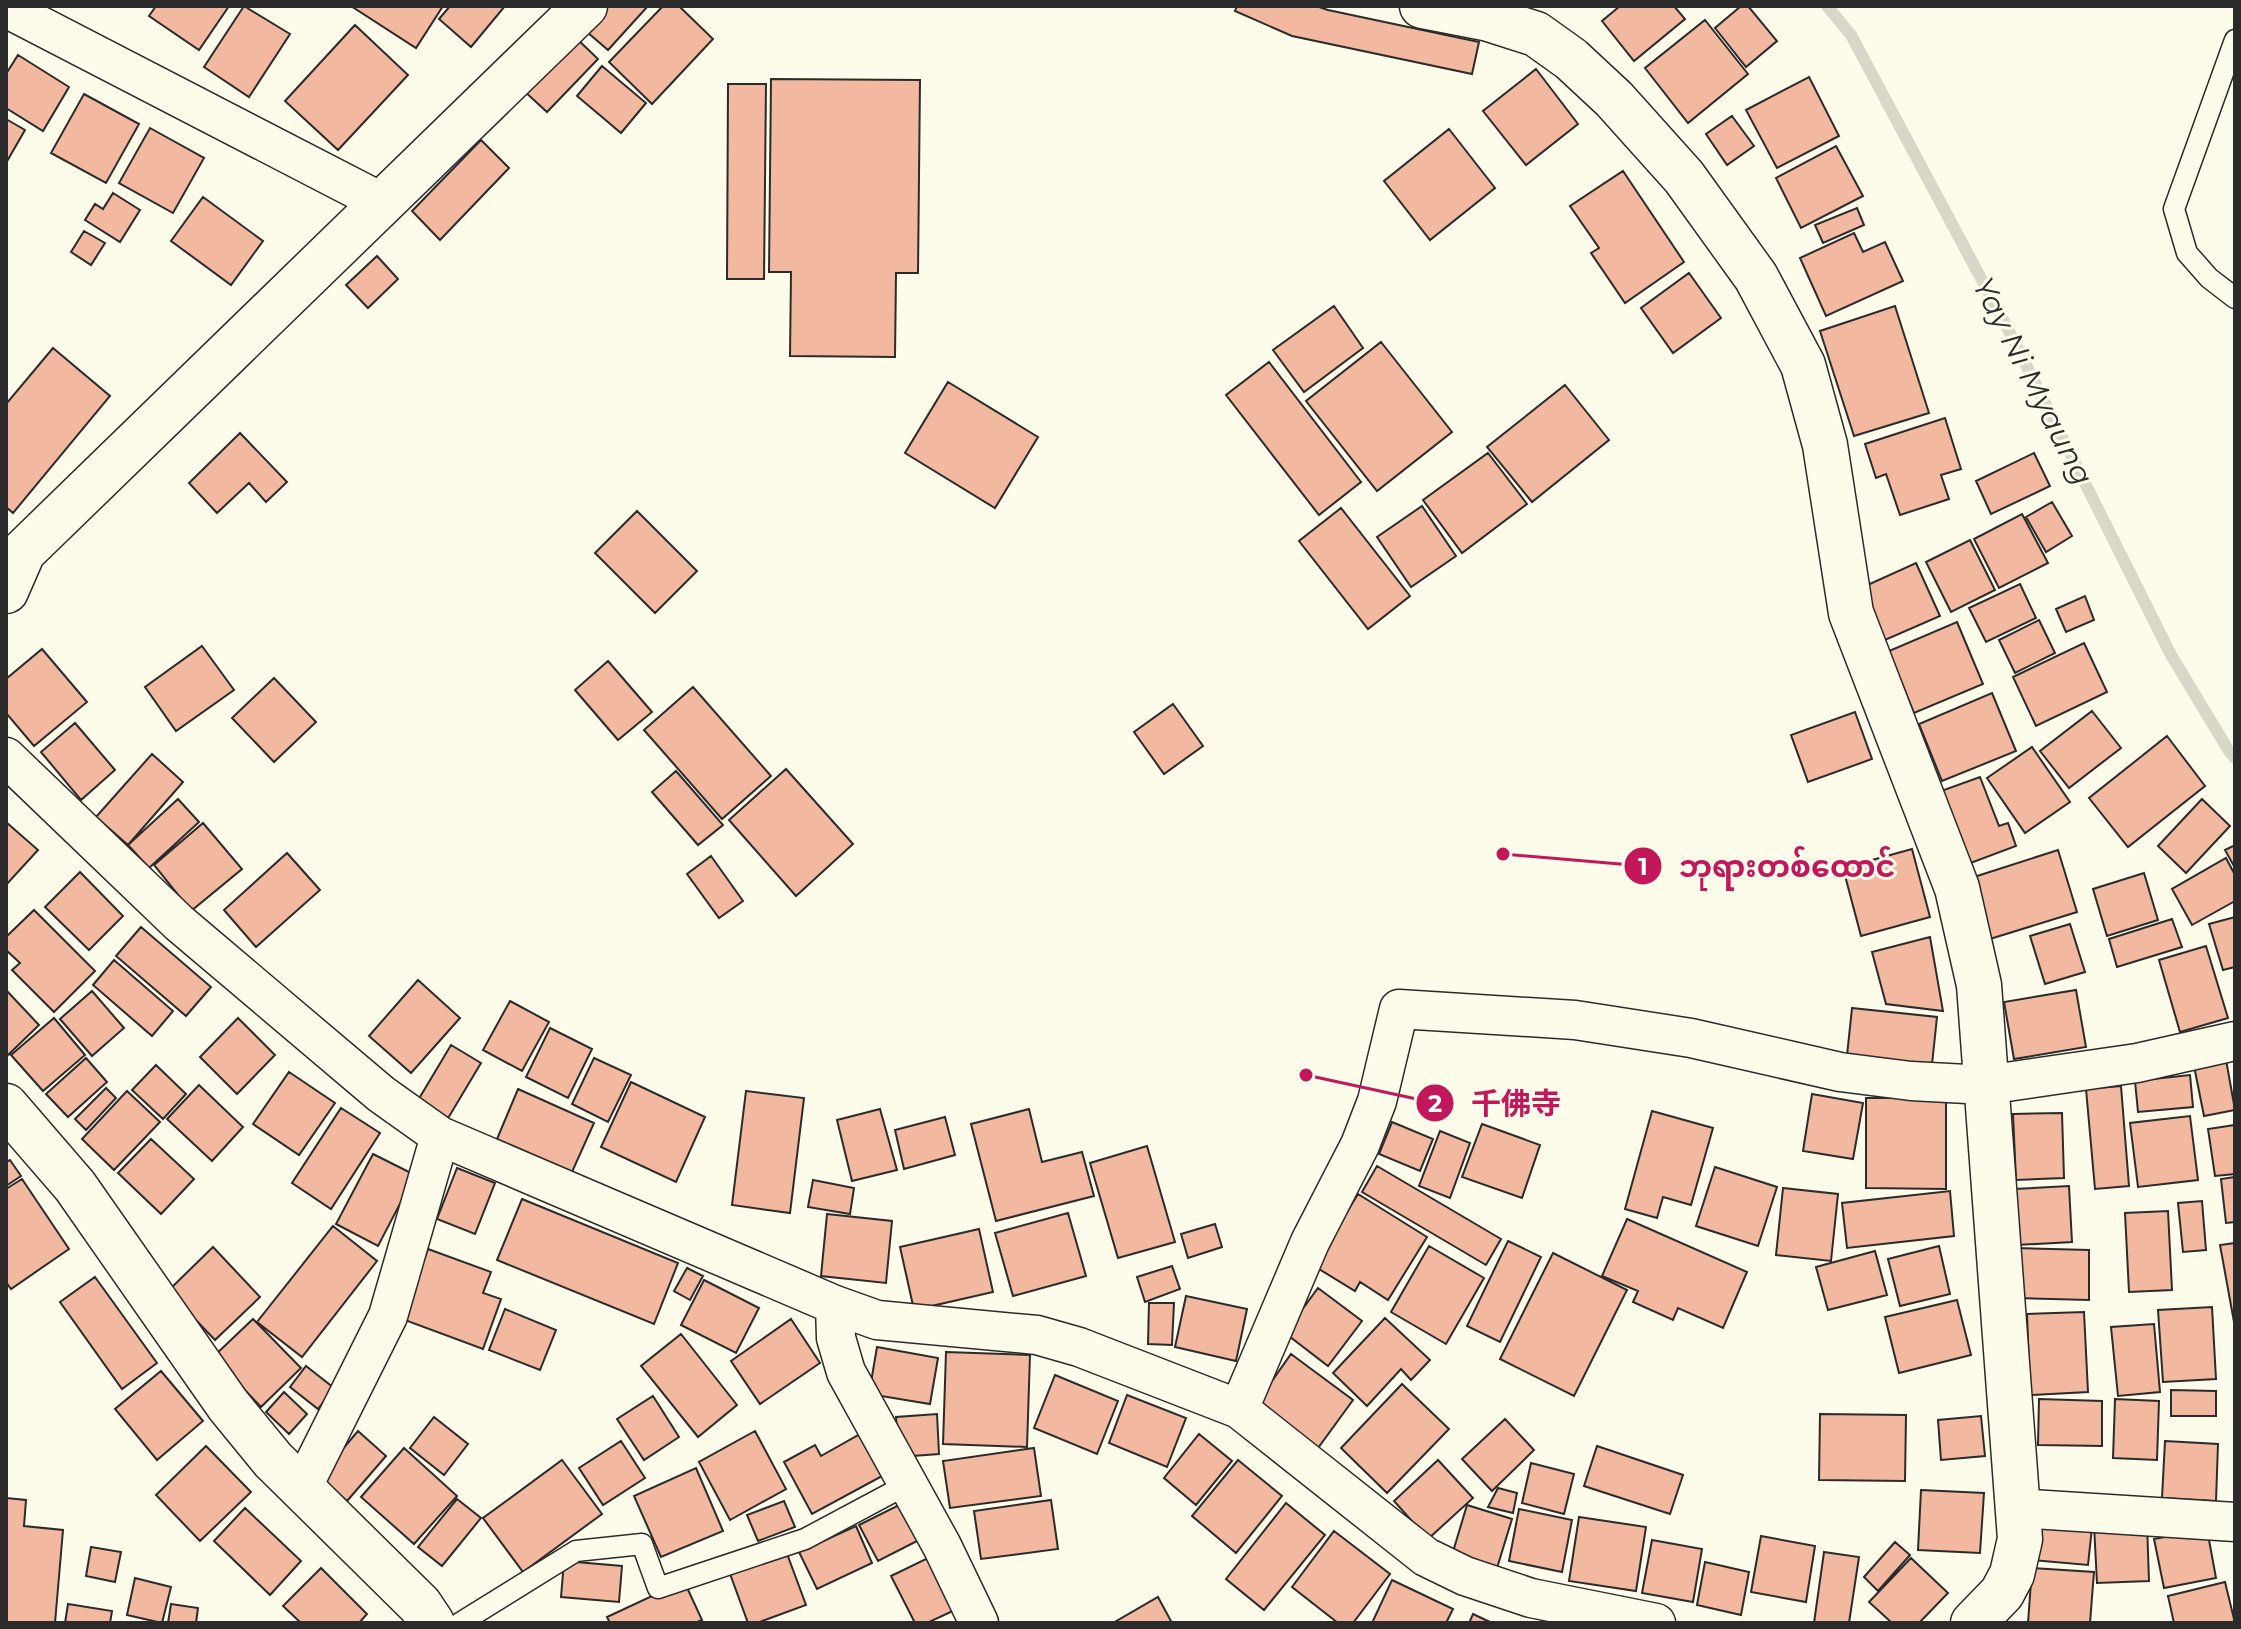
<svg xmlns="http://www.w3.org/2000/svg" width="2241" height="1629" font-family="Montserrat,'Noto Sans SC','Noto Sans Myanmar',sans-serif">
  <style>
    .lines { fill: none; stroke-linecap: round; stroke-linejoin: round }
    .stream { stroke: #d8d7c9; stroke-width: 12 }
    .building { fill: #f2b8a0; stroke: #2b2b2b; stroke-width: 2 }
    .lane-casing { stroke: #2b2b2b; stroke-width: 23 }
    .street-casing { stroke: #2b2b2b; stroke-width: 41 }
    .secondary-casing { stroke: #2b2b2b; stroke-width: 47 }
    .lane { stroke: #fdfbea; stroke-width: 20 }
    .street { stroke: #fdfbea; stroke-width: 38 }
    .secondary { stroke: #fdfbea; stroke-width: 44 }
    .labels { text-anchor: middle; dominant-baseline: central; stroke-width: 6; stroke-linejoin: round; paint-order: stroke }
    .water-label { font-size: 30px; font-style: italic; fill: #2b2b2b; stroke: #fdfbea }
    .leader { fill: none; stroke: #c2185b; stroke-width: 3 }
    .callout-dot { fill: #c2185b; stroke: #fdfbea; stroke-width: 3 }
    .mark-label { font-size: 24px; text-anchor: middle; font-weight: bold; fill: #fff }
    .callout-label { font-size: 30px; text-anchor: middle; font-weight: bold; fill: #c2185b; stroke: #fdfbea; stroke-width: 6; stroke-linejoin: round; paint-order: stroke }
  </style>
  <rect width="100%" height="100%" fill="#fdfbea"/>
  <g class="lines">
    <path class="stream" d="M1827,6L1851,35L2008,329L2171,655L2229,751L2235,758"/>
  </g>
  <path class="building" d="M156,6H229L199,50L149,16Z
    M244,6L290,34L249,97L204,67Z
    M351,6H443L416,48Z
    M450,6H505L471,47L439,19Z
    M598,6H648L608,50L580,26Z
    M663,6H679L713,39L652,104L609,62Z
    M1237,6H1316L1328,10L1479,42L1472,74L1292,36L1235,11Z
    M1620,6H1674L1685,19L1634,61L1602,21Z
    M1741,6H1748L1777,41L1746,67L1715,28Z
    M1705,20L1748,74L1688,123L1645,68Z
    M355,25L408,75L338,150L285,101Z
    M574,36L598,59L547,112L523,90Z
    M18,55L69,87L43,131L6,108V74Z
    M602,66L646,103L621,133L577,96Z
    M1536,69L1578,124L1526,165L1483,111Z
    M1809,77L1839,136L1777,168L1746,110Z
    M771,79L920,80L918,273H896L895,357L790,356L791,272H769Z
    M728,84H766L764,279H727Z
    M84,94L139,124L106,183L51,153Z
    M1732,116L1754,146L1727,165L1706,134Z
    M6,119L25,130L6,163Z
    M150,128L204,158L173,213L119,183Z
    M1449,129L1495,188L1430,240L1384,181Z
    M481,140L509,168L440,240L412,211Z
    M1836,146L1863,196L1801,228L1776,178Z
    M1623,171L1684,262L1625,303L1591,253L1599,248L1570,206Z
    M113,193L140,210L120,242L85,220L95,204L103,209Z
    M203,197L263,241L231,285L171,241Z
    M1857,208L1864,225L1823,243L1815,225Z
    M84,231L105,243L91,265L71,252Z
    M1854,233L1863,252L1885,242L1903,281L1826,316L1800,258Z
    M377,256L398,279L368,308L346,285Z
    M1689,273L1721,318L1673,353L1641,308Z
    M1334,306L1363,348L1304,392L1273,350Z
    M1895,306L1929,413L1854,436L1820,331Z
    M1381,342L1452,432L1377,491L1306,401Z
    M53,348L110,396L13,513L6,507V404Z
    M1269,362L1361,482L1319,515L1226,395Z
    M948,382L1038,437L995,508L905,453Z
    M1565,385L1609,440L1532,502L1487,447Z
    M1945,418L1961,469L1941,475L1949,499L1900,515L1886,474L1876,478L1865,444Z
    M240,433L287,482L266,502L249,483L217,513L189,483Z
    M1488,453L1527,504L1462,553L1423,500Z
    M2034,453L2050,486L1991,514L1976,481Z
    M2052,502L2072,536L2046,552L2026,517Z
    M1422,506L1456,556L1411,587L1377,537Z
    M1341,508L1410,596L1368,629L1299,541Z
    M637,511L697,571L655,613L595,553Z
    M2022,514L2048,563L1999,588L1974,539Z
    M1970,540L1995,590L1951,612L1926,562Z
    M1916,563L1940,616L1885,640L1863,587Z
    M2020,584L2036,618L1986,642L1969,608Z
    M2085,596L2094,620L2066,632L2056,609Z
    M2039,620L2055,653L2015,673L1999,640Z
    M1957,622L1983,684L1914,713L1889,651Z
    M2084,643L2107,692L2036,726L2013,677Z
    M202,646L234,690L176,731L145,687Z
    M42,649L87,702L34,746L6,713V679Z
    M608,661L652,712L618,740L575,690Z
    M274,678L316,722L274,762L232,718Z
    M693,687L771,776L722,819L644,730Z
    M1992,693L2016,751L1942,781L1919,724Z
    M1173,704L1203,746L1164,774L1134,732Z
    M2092,711L2121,748L2069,788L2040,751Z
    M1855,712L1872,759L1808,782L1791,735Z
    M75,723L115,770L81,800L41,752Z
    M2167,736L2205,786L2128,847L2089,798Z
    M2032,747L2070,802L2025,833L1987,778Z
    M152,754L183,782L128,845L96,817Z
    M786,769L853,844L796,896L729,820Z
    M676,771L723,825L698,845L652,792Z
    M1980,777L1999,826L2008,823L2016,846L1968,864L1941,791Z
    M178,799L199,822L149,868L128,845Z
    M2202,799L2230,826L2186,873L2158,846Z
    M6,822L38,850L6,885Z
    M203,823L242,869L191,911L154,865Z
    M2235,845V868L2225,850Z
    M1912,849L1930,917L1861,936L1843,868Z
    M2058,850L2077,912L1990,939L1971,878Z
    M287,853L320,890L256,947L224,910Z
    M711,856L743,901L719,918L687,874Z
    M2226,858L2235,875V901L2192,925L2172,889Z
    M80,872L123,916L89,950L45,907Z
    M2144,873L2158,920L2107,936L2093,889Z
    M34,910L95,971L54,1012L12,970L20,963L6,950V937Z
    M2235,917V967L2223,970L2209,924Z
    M2172,919L2182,947L2117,967L2109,939Z
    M2070,924L2085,972L2045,984L2030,936Z
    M141,927L211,987L186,1016L116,956Z
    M1930,937L1943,1011L1886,1004L1872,952Z
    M2206,946L2228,1018L2180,1032L2159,960Z
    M114,960L173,1011L152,1036L93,985Z
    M418,980L460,1018L411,1073L369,1036Z
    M6,990L39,1025L7,1056L6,1054Z
    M2076,990L2086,1047L2014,1059L2004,1002Z
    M92,991L124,1028L92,1056L60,1019Z
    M510,1001L549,1022L522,1071L483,1050Z
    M1852,1008L1937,1017L1931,1074L1846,1065Z
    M54,1018L85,1055L43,1091L11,1055Z
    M238,1018L275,1055L237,1094L200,1057Z
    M550,1028L592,1049L568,1098L526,1077Z
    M451,1045L481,1063L444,1125L414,1107Z
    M2225,1054L2235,1110L2204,1116L2193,1061Z
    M86,1058L107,1082L68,1117L46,1094Z
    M594,1058L631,1075L608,1122L572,1104Z
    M156,1065L186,1094L163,1119L132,1090Z
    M289,1072L335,1103L299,1155L253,1124Z
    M2190,1075L2193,1107L2138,1112L2135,1081Z
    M631,1082L705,1117L676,1182L601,1147Z
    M199,1085L243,1127L212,1161L167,1119Z
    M2121,1086L2129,1186L2095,1189L2086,1089Z
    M106,1088L116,1098L86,1130L75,1119Z
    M518,1089L594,1123L572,1172L497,1139Z
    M127,1091L160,1122L114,1170L82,1139Z
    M746,1091L804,1098L790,1213L732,1205Z
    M1812,1094L1863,1103L1853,1159L1803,1151Z
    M1866,1098H1946V1189L1866,1188Z
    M341,1108L380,1133L331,1209L292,1183Z
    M880,1109L897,1170L852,1181L837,1120Z
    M1029,1109L1042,1162L1082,1152L1094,1196L996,1221L971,1124Z
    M1652,1111L1713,1128L1691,1205L1663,1197L1657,1218L1625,1209Z
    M2062,1113L2064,1178L2016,1180L2013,1114Z
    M2190,1116L2198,1180L2138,1187L2130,1123Z
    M945,1117L955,1155L904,1169L895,1130Z
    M1392,1122L1433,1139L1420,1171L1379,1154Z
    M1482,1124L1540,1145L1522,1198L1462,1177Z
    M2235,1125V1174L2215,1176L2208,1129Z
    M1440,1131L1470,1143L1450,1198L1419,1186Z
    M151,1139L194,1179L161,1214L118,1173Z
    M1147,1146L1175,1242L1118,1258L1090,1163Z
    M373,1154L415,1175L378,1246L336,1224Z
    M10,1160L21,1176L6,1186V1162Z
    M1377,1166L1501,1239L1486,1265L1362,1192Z
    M1715,1167L1777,1187L1758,1246L1696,1226Z
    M457,1168L495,1183L475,1234L437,1219Z
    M2235,1177V1222L2226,1223L2221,1179Z
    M22,1179L69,1249L11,1289L6,1282V1189Z
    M813,1180L854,1188L850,1214L808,1207Z
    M2069,1186L2072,1242L2016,1245L2014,1189Z
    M1783,1188L1838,1194L1831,1261L1776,1255Z
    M1950,1191L1954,1236L1847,1248L1842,1203Z
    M1358,1194L1427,1237L1388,1300L1360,1282L1355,1291L1314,1266Z
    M522,1199L678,1263L654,1324L497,1260Z
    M2202,1201L2206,1250L2183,1252L2178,1203Z
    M2168,1211L2172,1290L2129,1292L2125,1213Z
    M1068,1213L1086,1276L1013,1296L995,1233Z
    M827,1214L892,1221L886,1283L821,1276Z
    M1627,1219L1747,1272L1723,1328L1678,1308L1673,1320L1633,1302L1638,1291L1602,1276Z
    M1215,1224L1222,1247L1188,1258L1181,1234Z
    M333,1226L377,1261L302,1357L257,1322Z
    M979,1229L993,1292L914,1310L900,1247Z
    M1508,1241L1541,1257L1500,1342L1467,1326Z
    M2235,1243V1322H2234L2220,1245Z
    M1429,1246L1484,1278L1446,1344L1391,1312Z
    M1939,1246L1950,1294L1900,1306L1888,1259Z
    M213,1247L260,1297L215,1340L168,1291Z
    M2015,1248L2089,1250V1300L2015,1298Z
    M428,1249L491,1272L483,1293L501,1299L483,1349L402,1319Z
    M1875,1251L1887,1295L1828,1310L1816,1267Z
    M1553,1253L1627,1290L1574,1396L1500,1359Z
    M1172,1266L1180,1289L1145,1302L1137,1277Z
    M687,1268L703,1276L690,1300L674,1291Z
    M95,1277L157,1363L122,1389L60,1302Z
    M704,1280L759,1308L736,1353L681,1325Z
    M1318,1288L1362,1321L1328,1366L1285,1333Z
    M1186,1296L1247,1309L1236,1361L1175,1347Z
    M1957,1300L1971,1355L1899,1373L1885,1317Z
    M1149,1303H1174L1172,1345L1148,1344Z
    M2212,1307L2216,1379L2163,1382L2158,1310Z
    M505,1309L556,1330L540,1370L489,1350Z
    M2084,1312L2088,1392L2030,1395L2027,1314Z
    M1385,1318L1430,1360L1411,1380L1401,1369L1367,1406L1333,1373Z
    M253,1319L301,1368L261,1407L213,1357Z
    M791,1319L820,1363L760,1404L731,1361Z
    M2154,1324L2160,1392L2118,1396L2111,1327Z
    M681,1334L737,1405L698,1437L641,1366Z
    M877,1347L938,1358L930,1404L869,1394Z
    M946,1352L1030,1355L1027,1447L943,1444Z
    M1291,1354L1353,1400L1318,1448L1257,1402Z
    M306,1366L334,1388L318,1409L290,1387Z
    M161,1371L203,1421L157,1460L115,1409Z
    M1055,1375L1118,1401L1097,1454L1034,1428Z
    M1402,1384L1449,1429L1387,1493L1341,1448Z
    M2171,1390L2216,1391V1416H2171Z
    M284,1392L307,1414L289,1434L266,1412Z
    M1127,1395L1186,1418L1167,1467L1109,1443Z
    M653,1396L679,1437L644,1460L617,1419Z
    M2039,1399L2102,1401V1446L2038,1445Z
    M2115,1399L2159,1401L2157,1460L2113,1458Z
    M937,1414L939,1454L899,1457L896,1417Z
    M1820,1414L1906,1415L1905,1481L1819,1480Z
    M1981,1416L1985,1456L1941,1460L1938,1420Z
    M434,1417L468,1444L444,1475L410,1448Z
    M1505,1419L1534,1450L1492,1491L1462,1459Z
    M358,1431L386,1456L347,1501L319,1477Z
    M755,1431L786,1489L730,1520L699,1462Z
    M862,1433L884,1475L812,1514L784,1462L815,1445L821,1456Z
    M1199,1434L1232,1461L1196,1505L1164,1478Z
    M621,1441L645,1478L603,1505L579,1468Z
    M2165,1441L2218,1444L2216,1501L2162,1498Z
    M206,1446L251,1492L200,1541L156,1495Z
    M1597,1446L1683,1475L1670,1514L1584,1486Z
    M404,1448L457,1496L414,1544L361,1497Z
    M1034,1448L1041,1496L950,1508L943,1461Z
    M562,1460L602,1514L523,1572L483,1518Z
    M1238,1460L1282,1496L1236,1553L1192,1516Z
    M1438,1460L1473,1498L1428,1539L1394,1501Z
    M1531,1463L1574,1474L1564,1514L1522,1503Z
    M696,1468L723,1531L661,1557L634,1496Z
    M1498,1488L1517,1493L1513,1513L1488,1507Z
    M1921,1490L1984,1493L1980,1553L1918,1550Z
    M6,1498L26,1500L24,1526L63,1530L55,1623H6Z
    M457,1499L481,1518L442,1566L418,1547Z
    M1051,1500L1058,1549L981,1559L974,1511Z
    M784,1501L795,1527L758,1541L747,1515Z
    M903,1503L921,1539L878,1561L859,1525Z
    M1286,1503L1325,1535L1264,1610L1226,1579Z
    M1467,1505L1512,1519L1497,1568L1452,1555Z
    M245,1508L301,1561L270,1595L214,1541Z
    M1519,1509L1572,1520L1562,1572L1509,1561Z
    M2027,1512L2093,1518L2088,1565L2022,1559Z
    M1579,1517L1646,1527L1636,1591L1569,1581Z
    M2147,1523L2149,1581L2097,1583L2094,1525Z
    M856,1526L872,1563L817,1589L799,1552Z
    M2207,1529L2216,1578L2164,1588L2154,1539Z
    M1334,1531L1390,1574L1353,1623H1338L1292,1587Z
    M1761,1536L1815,1546L1806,1602L1751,1592Z
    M1652,1540L1702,1549L1693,1602L1642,1593Z
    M1895,1542L1910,1555L1878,1591L1864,1577Z
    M91,1547L121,1552L115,1582L86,1576Z
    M786,1551L806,1605L757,1623H748L729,1571Z
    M1824,1552L1859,1557L1849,1623H1814Z
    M930,1557L955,1610L927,1623H915L891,1576Z
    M1911,1558L1948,1593L1919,1623H1892L1869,1602Z
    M564,1561L622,1566L619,1602L561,1597Z
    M1705,1562L1749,1572L1741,1615L1697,1605Z
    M321,1568L367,1614L359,1623H301L283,1606Z
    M2032,1568L2094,1572L2090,1623H2028Z
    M135,1578L171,1587L162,1623L127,1615Z
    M1392,1580L1453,1609L1446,1623H1372Z
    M684,1581L702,1620L695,1623H610L607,1617Z
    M2225,1582L2235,1623H2174L2168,1596Z
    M1158,1597L1172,1623H1113Z
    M68,1604L112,1611L110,1623H65Z
    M171,1604L198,1608L196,1623H168Z
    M1473,1614L1492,1623H1469Z"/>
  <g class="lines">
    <defs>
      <path id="lane" d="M2235,40L2174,209L2187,253L2209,278L2235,298
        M460,1623L576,1551L642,1544L658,1588L805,1539L908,1484"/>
      <path id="street" d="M6,8L383,203
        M6,757L179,923L381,1094L440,1136L835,1305L877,1320L1037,1335L1079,1347L1239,1409L1426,1557L1465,1576L1531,1598L1656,1623
        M835,1305L836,1338L846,1372L942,1546L979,1623
        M1239,1409L1310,1242L1360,1145L1377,1101L1399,1009L1575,1020L1691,1038L1840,1072L1911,1081L1986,1085L2137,1063L2235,1041
        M302,1488L388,1316L440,1136
        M2017,1508L2235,1522"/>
      <path id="secondary" d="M1422,6L1489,19L1536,34L1571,59L1614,99L1684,177L1756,277L1803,365L1825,445L1851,613L1957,888L1979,985L2020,1539L2012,1574L2002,1593L1973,1623
        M6,591L23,552L585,6
        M6,1106L75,1186L228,1405L273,1460L420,1605L432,1623"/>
    </defs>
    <use href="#lane" class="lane-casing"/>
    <use href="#street" class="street-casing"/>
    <use href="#secondary" class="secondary-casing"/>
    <use href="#lane" class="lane"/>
    <use href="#street" class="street"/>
    <use href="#secondary" class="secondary"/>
  </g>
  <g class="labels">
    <g class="water-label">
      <text transform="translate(2033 381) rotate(63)">Yay Ni Myaung</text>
    </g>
  </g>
  <path class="leader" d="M1503 854L1643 866M1306 1075L1435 1103"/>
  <g class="callout-dot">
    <circle cx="1503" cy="854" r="8"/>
    <circle cx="1306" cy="1075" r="8"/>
    <circle cx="1643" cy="866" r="20"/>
    <circle cx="1435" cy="1103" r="20"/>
  </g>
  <g class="mark-label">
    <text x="1643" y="875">1</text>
    <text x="1435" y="1112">2</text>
  </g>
  <g class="callout-label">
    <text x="1787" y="877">ဘုရားတစ်ထောင်</text>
    <text x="1516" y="1114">千佛寺</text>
  </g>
  <rect width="2241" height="1629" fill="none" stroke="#2b2b2b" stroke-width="16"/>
</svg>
